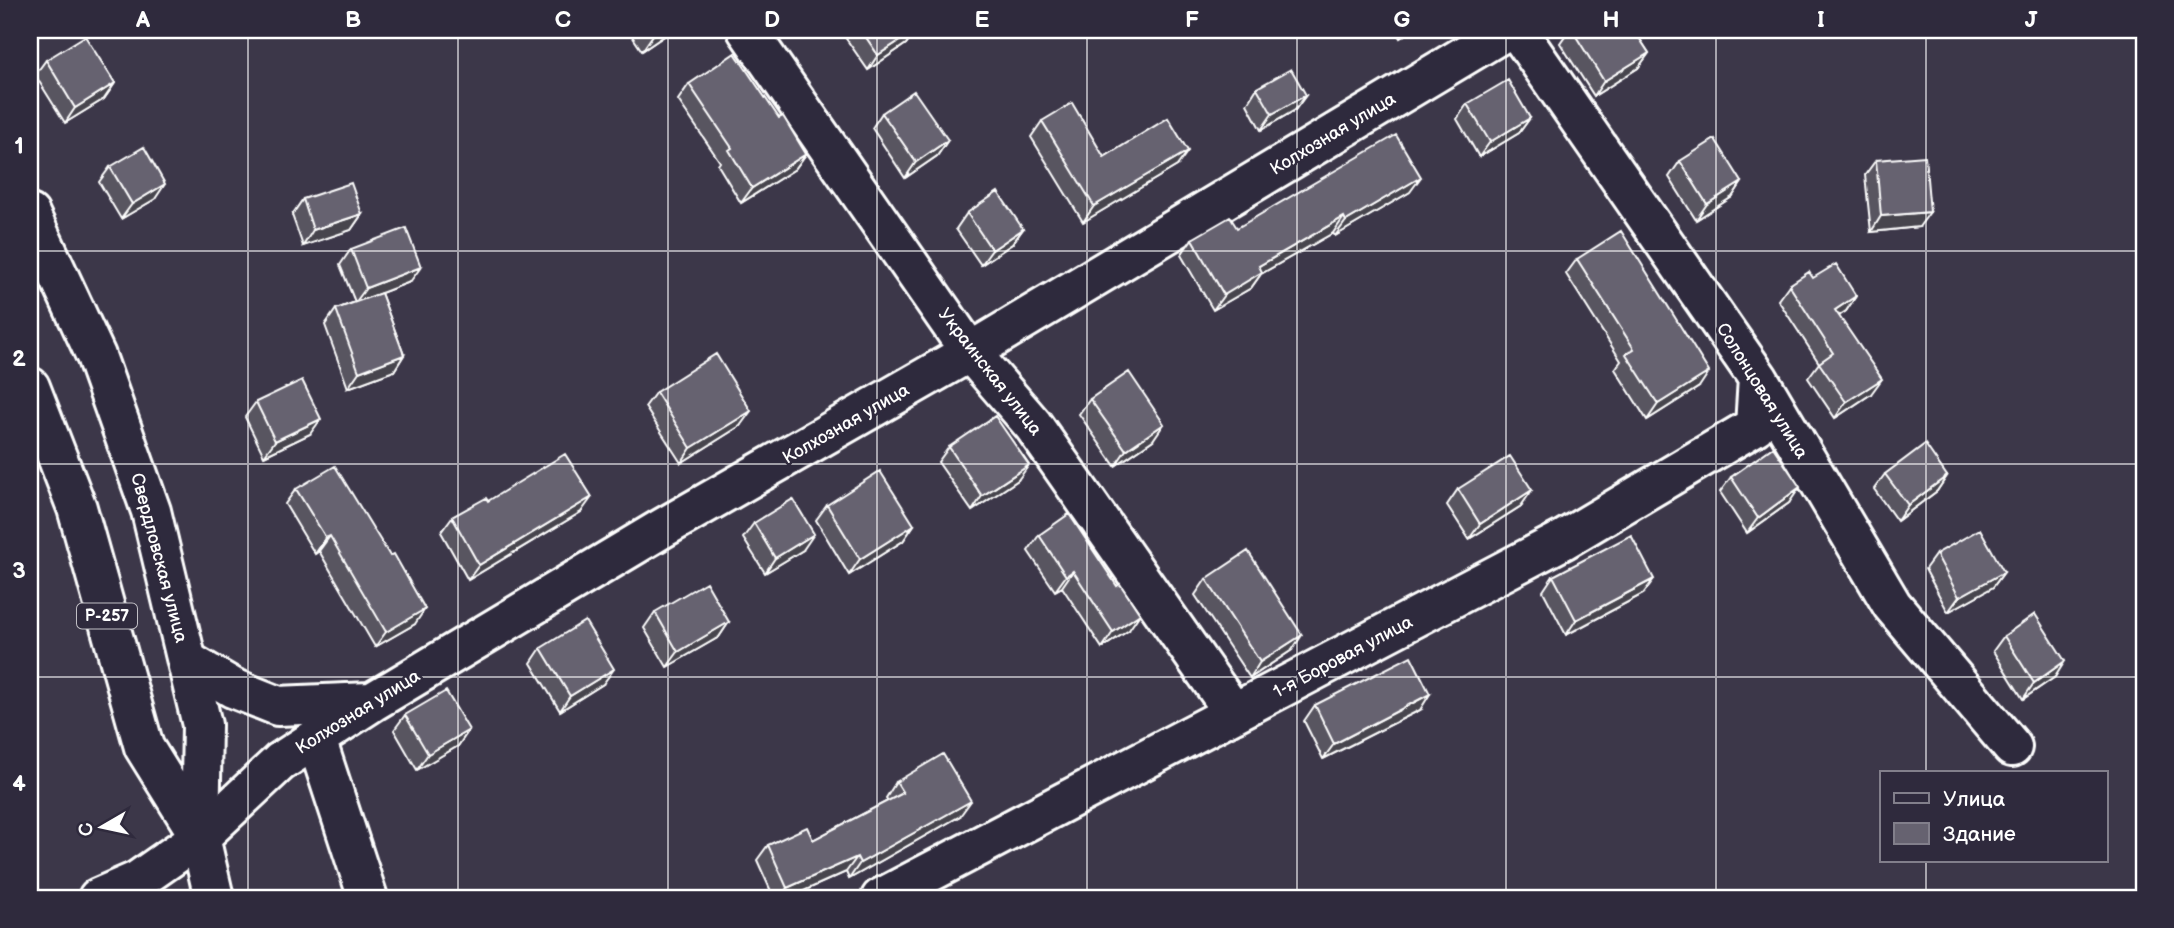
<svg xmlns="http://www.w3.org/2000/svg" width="2174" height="928" font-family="'Balsamiq Sans',sans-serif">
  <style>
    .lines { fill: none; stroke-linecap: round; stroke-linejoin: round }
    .minor-casing { stroke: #fff; stroke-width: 44 }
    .highway-casing { stroke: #fff; stroke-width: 44 }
    .minor { stroke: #2f2a3d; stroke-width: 38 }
    .highway { stroke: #2f2a3d; stroke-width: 38 }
    .wall { fill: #585460; stroke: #fff; stroke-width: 2 }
    .shaded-wall { fill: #47454e; stroke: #fff; stroke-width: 2 }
    .building { fill: #666270; stroke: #fff; stroke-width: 2 }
    .grid { fill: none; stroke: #fff; stroke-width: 2; stroke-opacity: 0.55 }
    .labels { text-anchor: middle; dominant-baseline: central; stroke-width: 5; stroke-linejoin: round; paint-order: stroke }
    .shield { fill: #2f2a3d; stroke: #c1bfc5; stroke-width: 2 }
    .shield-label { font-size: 16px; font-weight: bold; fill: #fff }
    .street-label { font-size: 18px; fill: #fff; stroke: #2f2a3d }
    .neatline { fill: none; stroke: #fff; stroke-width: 2.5 }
    .grid-label { font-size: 23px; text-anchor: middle; font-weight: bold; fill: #fff }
  </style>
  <rect width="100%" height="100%" fill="#3c3749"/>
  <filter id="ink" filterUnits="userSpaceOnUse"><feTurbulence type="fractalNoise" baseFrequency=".0143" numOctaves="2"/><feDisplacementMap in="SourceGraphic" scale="14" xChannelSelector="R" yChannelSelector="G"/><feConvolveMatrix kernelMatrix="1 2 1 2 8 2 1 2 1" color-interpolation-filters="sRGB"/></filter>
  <g filter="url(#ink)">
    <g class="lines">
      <defs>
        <path id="minor" d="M747,30L970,352L1033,425L1234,713
          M1517,30L1758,378L1892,605L2012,747
          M187,661L233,688L278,706L370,702
          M316,739L368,898
          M98,898L137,881L200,837L280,762L372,702L661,529L970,352L1507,30
          M881,898L1563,540L1755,426L1758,378"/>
        <path id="highway" d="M30,214L96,356L151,511L202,725L200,837L214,898
          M30,387L77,508L144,747L200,837"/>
      </defs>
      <use href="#minor" class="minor-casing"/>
      <use href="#highway" class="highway-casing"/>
      <use href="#minor" class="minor"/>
      <use href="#highway" class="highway"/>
    </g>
    <path class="wall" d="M628,30H673L642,51Z
      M840,30H916L906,44L868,70Z
      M1395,30H1412L1400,38Z
      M1569,30H1634L1649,53L1638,68L1594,96L1560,43Z
      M46,60L115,83L104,99L65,123L35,75Z
      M689,84L779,118L806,154L795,169L741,203L718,165L720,162L678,100Z
      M1257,88L1306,95L1295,110L1261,130L1247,104Z
      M1467,104L1530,118L1519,133L1479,157L1457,119Z
      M882,113L948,140L937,156L905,178L872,128Z
      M1042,121L1104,157L1177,166L1083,222L1031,137Z
      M1876,160L1919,227L1871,232L1865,175Z
      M1680,161L1742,182L1732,197L1696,220L1669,177Z
      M110,167L155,199L121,219L99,182Z
      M1410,192L1335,236L1333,233L1261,274L1251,288L1213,310L1181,255L1192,239L1237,228Z
      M303,199L362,214L351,230L303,246L292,215Z
      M967,213L1023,229L1012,244L981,265L956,229Z
      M351,249L410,282L381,293L404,355L394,371L348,388L325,325L336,309L355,302L340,265Z
      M1577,259L1699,387L1647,420L1615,369L1621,361L1566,274Z
      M1813,278L1856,296L1846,311L1839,316L1871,394L1835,418L1808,378L1819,363L1778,300L1789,285Z
      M656,392L740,426L681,463L645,407Z
      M1090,399L1153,440L1115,466L1079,414Z
      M256,402L310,434L264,456L245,417Z
      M949,447L1018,480L972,511L938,462Z
      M1885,474L1947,476L1937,491L1897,521L1874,489Z
      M1731,477L1789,503L1747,533L1720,492Z
      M296,489L390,556L415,624L375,647L319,551L315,554L285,504Z
      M1458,489L1521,506L1469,539L1447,505Z
      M488,501L581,512L468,580L441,532L452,517Z
      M827,505L914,525L903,541L849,575L816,520Z
      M754,523L803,550L765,573L743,538Z
      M1039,535L1129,630L1102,648L1062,587L1055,591L1028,551Z
      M1936,554L2004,572L1993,587L1948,612L1925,569Z
      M1553,576L1643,594L1566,635L1543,591Z
      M1206,579L1292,650L1250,678L1195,595Z
      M655,612L729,622L719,637L667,667L644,628Z
      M2004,636L2055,677L2023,699L1993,651Z
      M541,648L603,684L560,711L531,663Z
      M1315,705L1420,710L1323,759L1304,721Z
      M405,715L469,730L458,746L417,770L394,730Z
      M896,782L960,816L849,879L846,872L788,898H774L757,860L768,845L813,840L888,801L886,798Z"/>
    <path class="shaded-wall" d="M661,30H673L642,51L653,35Z
      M916,30L906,44L868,70L878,55Z
      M1406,30H1412L1400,38Z
      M1649,53L1638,68L1594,96L1604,81Z
      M115,83L104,99L65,123L75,108Z
      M1306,95L1295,110L1261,130L1272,114Z
      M1530,118L1519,133L1479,157L1490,142Z
      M948,140L937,156L905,178L916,162Z
      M1188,151L1177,166L1083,222L1094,206Z
      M806,154L795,169L741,203L752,188Z
      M1421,177L1410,192L1335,236L1346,221Z
      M1742,182L1732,197L1696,220L1707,204Z
      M165,184L155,199L121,219L132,204Z
      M1930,212L1919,227L1871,232L1881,216Z
      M362,214L351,230L303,246L313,230Z
      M1344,217L1333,233L1261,274L1251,288L1213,310L1224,295L1259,266Z
      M1023,229L1012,244L981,265L992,250Z
      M421,267L410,282L355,303L366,288Z
      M1856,296L1846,311L1824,325L1835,310Z
      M404,355L394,371L348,388L359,372Z
      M1709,372L1699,387L1647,420L1658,404Z
      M1882,379L1871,394L1835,418L1846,402Z
      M751,411L740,426L681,463L691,448Z
      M321,419L310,434L264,456L275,441Z
      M1164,424L1153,440L1115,466L1126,450Z
      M1029,465L1018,480L972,511L982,496Z
      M1947,476L1937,491L1897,521L1908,505Z
      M1800,487L1789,503L1747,533L1758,518Z
      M1532,490L1521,506L1469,539L1480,524Z
      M592,497L581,512L468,580L479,565Z
      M914,525L903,541L849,575L860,559Z
      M814,534L803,550L765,573L775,558Z
      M330,536L319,551L315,554L326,538Z
      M1073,571L1062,587L1055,591L1066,576Z
      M2004,572L1993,587L1948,612L1959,597Z
      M1654,579L1643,594L1566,635L1576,620Z
      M425,609L415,624L375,647L386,632Z
      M1140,614L1129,630L1102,648L1113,632Z
      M729,622L719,637L667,667L678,652Z
      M1302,635L1292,650L1250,678L1260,662Z
      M2065,661L2055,677L2023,699L2034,683Z
      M614,669L603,684L560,711L570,696Z
      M1430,694L1420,710L1323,759L1334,744Z
      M469,730L458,746L417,770L428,754Z
      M971,801L960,816L849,879L860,863Z
      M857,857L846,872L788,898H780L787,888Z"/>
    <path class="building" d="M649,30H661L653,35Z
      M861,30H916L878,55Z
      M1572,30H1634L1649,53L1604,81Z
      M85,36L115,83L75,108L46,60Z
      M735,53L779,118L783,116L806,154L752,188L729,150L732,148L689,84Z
      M1291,69L1306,95L1272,114L1257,88Z
      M1508,80L1530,118L1490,142L1467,104Z
      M914,91L948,140L916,162L882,113Z
      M1072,103L1104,157L1168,118L1188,151L1094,206L1042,121Z
      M1396,135L1421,177L1346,221L1344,217L1259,266L1262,272L1224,295L1192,239L1230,217L1237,228Z
      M1715,139L1742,182L1707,204L1680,161Z
      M144,147L165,184L132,204L110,167Z
      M1925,156L1930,212L1881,216L1876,160Z
      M351,183L362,214L313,230L303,199Z
      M998,192L1023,229L992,250L967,213Z
      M406,228L421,267L366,288L351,249Z
      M1621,231L1709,372L1658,404L1626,354L1634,349L1577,259Z
      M1836,264L1856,296L1835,310L1882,379L1846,402L1819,363L1833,353L1789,285L1809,272L1813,278Z
      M381,293L404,355L359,372L336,309Z
      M716,354L751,411L691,448L656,392Z
      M1129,372L1164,424L1126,450L1090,399Z
      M302,380L321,419L275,441L256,402Z
      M995,416L1029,465L982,496L949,447Z
      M1925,444L1947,476L1908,505L1885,474Z
      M1773,447L1800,487L1758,518L1731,477Z
      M565,454L592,497L479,565L452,517L486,498L488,501Z
      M1510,456L1532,490L1480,524L1458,489Z
      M335,466L390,556L394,554L425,609L386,632L330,536L326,538L296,489Z
      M880,471L914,525L860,559L827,505Z
      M793,499L814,534L775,558L754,523Z
      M1069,514L1117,586L1120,584L1140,614L1113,632L1073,571L1066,576L1039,535Z
      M1980,529L2004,572L1959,597L1936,554Z
      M1631,535L1654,579L1576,620L1553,576Z
      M1248,551L1302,635L1260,662L1206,579Z
      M706,582L729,622L678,652L655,612Z
      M2035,614L2065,661L2034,683L2004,636Z
      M585,621L614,669L570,696L541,648Z
      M1411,656L1430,694L1334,744L1315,705Z
      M446,691L469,730L428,754L405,715Z
      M943,754L971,801L860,863L857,857L787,888L768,845L807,827L813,840L903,793L896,782Z"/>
  </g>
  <path class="grid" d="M248,30V898M458,30V898M668,30V898M877,30V898M1087,30V898M1297,30V898M1506,30V898M1716,30V898M1926,30V772M30,251H2144M30,464H2144M30,677H2144M1926,860V898"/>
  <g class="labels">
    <rect class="shield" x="77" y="603.5" width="60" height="25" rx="5"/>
    <g class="shield-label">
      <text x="107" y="616">Р-257</text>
    </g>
    <g class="street-label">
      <text transform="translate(1333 134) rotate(-31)">Колхозная улица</text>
      <text transform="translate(990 372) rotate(52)">Украинская улица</text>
      <text transform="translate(1762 391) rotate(58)">Солонцовая улица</text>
      <text transform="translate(846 424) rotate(-30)">Колхозная улица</text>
      <text transform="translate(159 558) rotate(75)">Свердловская улица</text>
      <text transform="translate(1343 657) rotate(-28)">1-я Боровая улица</text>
      <text transform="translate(358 712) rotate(-32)">Колхозная улица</text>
    </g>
  </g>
  <rect width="2174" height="928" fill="none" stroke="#2f2a3d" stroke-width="77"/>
  <rect x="1880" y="771" width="228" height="91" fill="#2f2a3d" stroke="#827f8b" stroke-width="2"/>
  <rect x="1894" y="793" width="35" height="10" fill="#2f2a3d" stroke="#827f8b" stroke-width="2"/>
  <text x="1943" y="806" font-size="21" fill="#ffffff">Улица</text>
  <rect x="1894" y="823" width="35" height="21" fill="#666270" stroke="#827f8b" stroke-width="2"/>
  <text x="1943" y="841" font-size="21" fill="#ffffff">Здание</text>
  <g transform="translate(102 827) rotate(261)" stroke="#2f2a3d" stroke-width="5" paint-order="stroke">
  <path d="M0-5L12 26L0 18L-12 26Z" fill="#ffffff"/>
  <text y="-10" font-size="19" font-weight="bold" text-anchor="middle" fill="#ffffff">С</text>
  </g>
  <rect x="38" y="38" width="2098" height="852" class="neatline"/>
  <g class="grid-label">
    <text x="143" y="27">A</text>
    <text x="353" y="27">B</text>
    <text x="563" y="27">C</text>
    <text x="772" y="27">D</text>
    <text x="982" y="27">E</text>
    <text x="1192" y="27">F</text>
    <text x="1402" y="27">G</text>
    <text x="1611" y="27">H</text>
    <text x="1821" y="27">I</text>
    <text x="2031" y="27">J</text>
    <text x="19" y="153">1</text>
    <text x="19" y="366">2</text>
    <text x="19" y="578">3</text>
    <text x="19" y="791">4</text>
  </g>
</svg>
